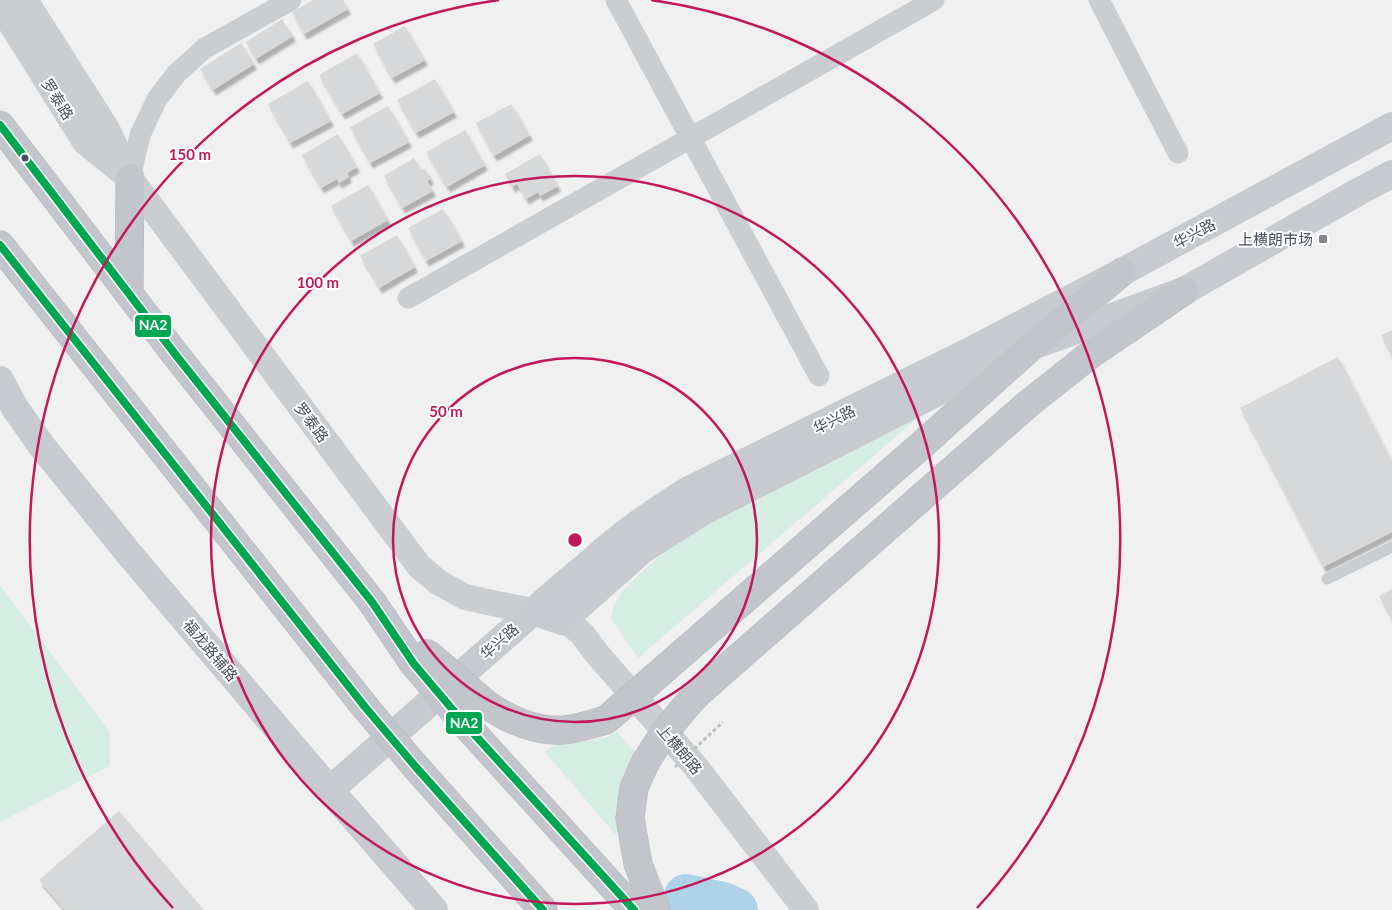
<svg xmlns="http://www.w3.org/2000/svg" width="1392" height="910" font-family="Lato,'Noto Sans SC',sans-serif">
  <style>
    .green { fill: #d6ede3 }
    .lines { fill: none; stroke-linecap: round; stroke-linejoin: round }
    .river { stroke: #aed2e8; stroke-width: 44 }
    .building { fill: #d7d8da; filter: url(#shadow) }
    .trunk-casing { stroke: #b5b8be; stroke-width: 29 }
    .service { stroke: #cbced1; stroke-width: 11 }
    .minor { stroke: #cbced1; stroke-width: 21 }
    .tertiary { stroke: #cbced1; stroke-width: 26 }
    .primary { stroke: #c7cace; stroke-width: 28 }
    .trunk { stroke: #c2c5ca; stroke-width: 28 }
    .trunk-bridge-casing { stroke: #b5b8be; stroke-width: 29; stroke-linecap: butt }
    .path-bridge { stroke: #b9c4c2; stroke-width: 3; stroke-dasharray: 4 2.5; stroke-linecap: butt }
    .trunk-bridge { stroke: #c2c5ca; stroke-width: 28 }
    .bus-1-casing { stroke: #fff; stroke-width: 11 }
    .bus-1 { stroke: #00a651; stroke-width: 8 }
    .ring { fill: none; stroke: #c2185b; stroke-width: 2.5 }
    .bus-dot { fill: #484f5b; stroke: #fff; stroke-width: 2 }
    .poi-dot { fill: #83878f; stroke: #fff; stroke-width: 2 }
    .labels { text-anchor: middle; dominant-baseline: central; stroke-width: 4; stroke-linejoin: round; paint-order: stroke }
    .street-label { font-size: 15px; fill: #484f5b; stroke: #fff }
    .poi-label { font-size: 15px; fill: #484f5b; stroke: #fff; text-anchor: end }
    .centre { fill: #c2185b; stroke: #fff; stroke-width: 2.5 }
    .ring-label { font-size: 15px; text-anchor: middle; font-weight: bold; fill: #c2185b; stroke: #fff; stroke-width: 4; stroke-linejoin: round; paint-order: stroke }
    .line-badge { stroke: #fff; stroke-width: 2 }
    .badge-label { font-size: 14px; text-anchor: middle; font-weight: bold; fill: #fff }
  </style>
  <defs>
    <filter id="shadow"><feDropShadow dx="3" dy="5.5" stdDeviation="1" flood-color="#0004"/></filter>
  </defs>
  <rect width="100%" height="100%" fill="#f0f0f0"/>
  <path class="green" d="M908,418L913,422L638,658L611,619L614,605L622,592L636,577L661,555L688,536L727,513Z
    M0,585L109,731L110,766L0,822Z
    M617,732L638,755L620,831L615,834L545,752L555,744L572,743L593,740L607,737Z"/>
  <g class="lines">
    <path class="river" d="M686,896L723,904L736,910"/>
  </g>
  <path class="building" d="M313,0H343L348,9L304,34L292,12Z
    M282,19L293,36L256,59L246,42Z
    M405,26L425,60L392,78L373,44Z
    M241,43L254,64L213,90L200,69Z
    M357,53L380,93L342,114L319,75Z
    M435,79L454,112L416,133L397,100Z
    M308,81L331,121L290,143L268,104Z
    M511,104L530,135L494,156L476,123Z
    M388,106L409,142L370,163L350,127Z
    M465,130L485,165L447,187L426,152Z
    M338,134L357,167L347,173L349,177L339,183L337,179L321,188L302,155Z
    M540,154L558,186L540,196L538,192L526,199L517,184L512,187L505,174Z
    M414,158L421,170L425,168L431,179L427,181L433,191L402,208L384,176Z
    M368,185L388,220L351,241L331,206Z
    M443,209L462,241L426,261L408,228Z
    M397,235L415,267L379,288L360,256Z
    M1392,330V357L1381,335Z
    M1338,357L1392,462V532L1323,567L1240,408Z
    M1392,589V620L1379,596Z
    M119,811L204,910H65L39,880Z"/>
  <g class="lines">
    <defs>
      <path id="trunk" d="M0,125L175,354L372,602L414,664
        M0,245L365,707
        M129,292L130,178
        M669,665L925,442L1032,346L1122,272
        M697,694L947,475L1028,404L1091,354L1184,291
        M486,704C509,720 535,732 564,730C578,729 592,724 606,720
        M464,723L634,910
        M645,763L634,788L630,818L638,864L656,910
        M415,766L543,910"/>
    </defs>
    <use href="#trunk" class="trunk-casing"/>
    <path class="service" d="M1327,579L1392,547"/>
    <path class="minor" d="M616,0L819,376
      M1099,0L1178,153
      M130,178L140,135L157,99L177,73L205,48L291,0
      M408,298L934,0"/>
    <path class="tertiary" d="M25,0L107,129L130,178L419,566L438,582L465,597L502,605L533,611
      M0,6L85,142L126,175
      M562,621L573,626L582,634L598,655L696,767L806,910"/>
    <path class="primary" d="M0,380L15,408L41,445L130,555L310,767L434,910
      M533,611L562,621L642,550L702,512L965,378L1032,346L1184,291L1358,192L1392,174
      M330,790L568,581C587,567 603,550 622,536C643,519 665,505 687,491L970,351L1122,272L1392,126"/>
    <use href="#trunk" class="trunk"/>
    <defs>
      <path id="trunk-bridge" d="M427,653L486,704
        M414,664L464,723
        M365,707L415,766
        M606,720L669,665
        M645,763C660,738 677,715 697,694"/>
    </defs>
    <use href="#trunk-bridge" class="trunk-bridge-casing"/>
    <path class="path-bridge" d="M675,767L723,722"/>
    <use href="#trunk-bridge" class="trunk-bridge"/>
    <defs>
      <path id="bus-1" d="M0,125L175,354L372,602L414,664L464,723L634,910
        M0,245L365,707L415,766L543,910"/>
    </defs>
    <use href="#bus-1" class="bus-1-casing"/>
    <use href="#bus-1" class="bus-1"/>
  </g>
  <g class="ring">
    <circle cx="575" cy="540" r="182"/>
    <circle cx="575" cy="540" r="364"/>
    <path d="M173 908A545 545 0 0 1 499 0M651 0A545 545 0 0 1 977 908"/>
  </g>
  <circle class="bus-dot" cx="25" cy="158" r="4.5"/>
  <rect class="poi-dot" x="1318" y="234" width="10" height="10" rx="2.5"/>
  <g class="labels">
    <g class="street-label">
      <text transform="translate(58 99) rotate(58)">罗泰路</text>
      <text transform="translate(1194 233) rotate(-28)">华兴路</text>
      <text transform="translate(834 419) rotate(-26)">华兴路</text>
      <text transform="translate(312 422) rotate(53)">罗泰路</text>
      <text transform="translate(499 641) rotate(-41)">华兴路</text>
      <text transform="translate(211 650) rotate(50)">福龙路辅路</text>
      <text transform="translate(680 749) rotate(50)">上横朗路</text>
    </g>
    <g class="poi-label">
      <text x="1313" y="239">上横朗市场</text>
    </g>
  </g>
  <circle cx="575" cy="540" r="8" class="centre"/>
  <g class="ring-label">
    <text x="190" y="160">150 m</text>
    <text x="318" y="288">100 m</text>
    <text x="446" y="417">50 m</text>
  </g>
  <g class="line-badge">
    <rect x="134" y="314" width="38" height="24" rx="5" fill="#00a651"/>
    <rect x="445" y="711" width="38" height="24" rx="5" fill="#00a651"/>
  </g>
  <g class="badge-label">
    <text x="153" y="330">NA2</text>
    <text x="464" y="728">NA2</text>
  </g>
</svg>
